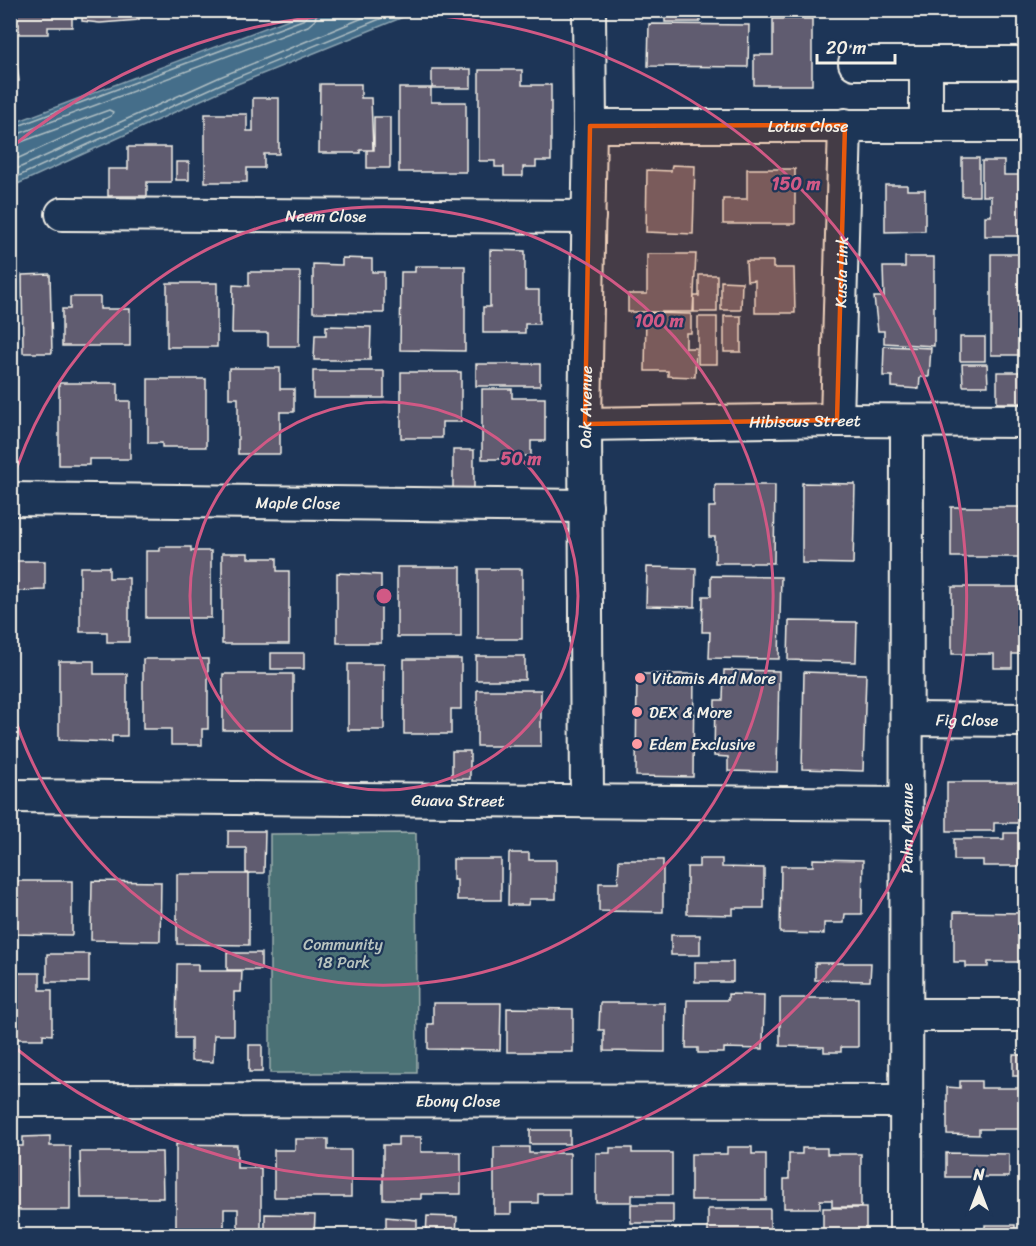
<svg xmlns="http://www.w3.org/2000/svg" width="1036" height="1246" font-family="Sriracha,sans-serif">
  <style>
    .green { fill: #4b7174; stroke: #a0b1ae; stroke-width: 1.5 }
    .water { fill: #446e8a; stroke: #8aa2b0; stroke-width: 1.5 }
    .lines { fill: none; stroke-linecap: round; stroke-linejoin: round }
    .shore { stroke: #aebdc2; stroke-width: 1.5 }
    .building { fill: #605b70; stroke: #f4f1e8; stroke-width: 1.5 }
    .minor-casing { stroke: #f4f1e8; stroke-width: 36 }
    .minor { stroke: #1d3557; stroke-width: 32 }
    .marked { fill: #e8590c; fill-opacity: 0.2; stroke: #e8590c; stroke-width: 4.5; stroke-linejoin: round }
    .ring { fill: none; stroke: #d15985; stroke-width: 3 }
    .poi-dot { fill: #ff9aa2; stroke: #1d3557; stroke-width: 2 }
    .labels { text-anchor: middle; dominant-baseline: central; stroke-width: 4.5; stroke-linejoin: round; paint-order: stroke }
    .street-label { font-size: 16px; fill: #f4f1e8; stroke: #1d3557 }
    .poi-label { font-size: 16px; fill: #f4f1e8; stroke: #1d3557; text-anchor: start }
    .park-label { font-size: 16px; fill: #b9c4bf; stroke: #1d3557 }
    .centre { fill: #d15985; stroke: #1d3557; stroke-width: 3 }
    .ring-label { font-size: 18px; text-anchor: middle; font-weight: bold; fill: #d15985; stroke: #1d3557; stroke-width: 4.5; stroke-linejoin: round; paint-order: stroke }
  </style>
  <rect width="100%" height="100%" fill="#1d3557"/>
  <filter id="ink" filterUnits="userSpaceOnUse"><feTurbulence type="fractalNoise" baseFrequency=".0167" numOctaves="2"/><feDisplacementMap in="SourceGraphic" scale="12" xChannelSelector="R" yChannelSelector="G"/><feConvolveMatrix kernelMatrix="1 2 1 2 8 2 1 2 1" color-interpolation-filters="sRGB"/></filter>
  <g filter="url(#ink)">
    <path class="green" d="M416,833L417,1073H270V834Z"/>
    <path class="water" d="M310,11H418L225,89L11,187V124Z"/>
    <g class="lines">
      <path class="shore" d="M10,129L305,19L309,10
        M10,137L308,26L315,20L317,10
        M10,146L109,110L113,112L111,116L10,162
        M10,172L220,77L382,10
        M10,180L223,83L402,10"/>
    </g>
    <path class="building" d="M10,10H72V27H48V34H19V24H10Z
      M82,10H139V20L100,23L82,21Z
      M665,10H700V22H665Z
      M772,10H812V15H772Z
      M1026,10V30L1024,12H858Z
      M773,19H812V85H754V55H773Z
      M649,24L749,25L748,67L648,66Z
      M10,56H16L19,81L10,82Z
      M432,69H471V88H432Z
      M479,70H522V85H551V161H536V167H523V176H504V167H495V161H479Z
      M320,84H361V98H371L373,150H360V153H319Z
      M399,88H431V102H466V172H399Z
      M253,98H279V154H264V168H247V182H205V114H247V131H253Z
      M374,117H390V168H367V150H374Z
      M128,147H171V182H147V196H108V169H128Z
      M962,158H979V196H962Z
      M982,161H1004V175H1026V236H985V216H991V196H982Z
      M176,162H189V180H176Z
      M672,165L695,166L693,234L646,232L647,170L671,171Z
      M747,169H795V224H723V199H747Z
      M885,185H907V190H925V231L885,232Z
      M490,250L525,251V290H539V324H525V333H483V307H490Z
      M647,254H696L693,312H628V294H647Z
      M991,254H1026V355H991Z
      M905,257H934V346L884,343V331H878L874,297H884L883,267H905Z
      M342,258L372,259V272H384V313L313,312V264L342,265Z
      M746,261H773V268H794L795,313H755V280L747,281Z
      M415,266H465V351L400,350L401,272H415Z
      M249,272H300L299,346H268V333H232L233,285L249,286Z
      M50,274L52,353H23L22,275Z
      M699,275H717V312H694V296H699Z
      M721,281L742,282L741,310H721Z
      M167,283H217V347H167Z
      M70,297H100V309H130V346H62V309H70Z
      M646,313L691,314V333H686V348H696L695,377L668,376V371H645Z
      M724,316H741V352H724Z
      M698,317H717V364H698Z
      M326,326L371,327L370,360H314L315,335H326Z
      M960,337H985V361H960Z
      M884,346L931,348L929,377H920L919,389L892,387V376H883Z
      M476,364H540V386H476Z
      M962,364H987L988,386H963Z
      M229,368H280V389H294V412H280V454H238V398H229Z
      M313,371H384V398H313Z
      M401,372H461V422H442V438H401Z
      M997,372H1026V403H997Z
      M148,379H206V447H162V443H148Z
      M59,383H118V401H130V459H89V465H59Z
      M482,389H512V398H545V441H531V456H513V459H482Z
      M453,450H474V489H453Z
      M802,483L855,484L853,564L802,563Z
      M715,485H775L774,563H715V537H709V507H715Z
      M951,507H1022V557H951Z
      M160,547H191V551H211V618H146V551H160Z
      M222,553H248V558H277V571H289V644H222Z
      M16,561H45V590L17,591Z
      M80,567H109V578H129V642H107V632H80Z
      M397,567H461V637H397Z
      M647,567L696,568L695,607L646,606Z
      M478,569H522V639H478Z
      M337,573L381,575V643H337Z
      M711,576L781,577L779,659L709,658L710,632H702L703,596H711Z
      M14,585V637H10V586Z
      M952,587H1019V654H1012V668H994V654H952Z
      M789,621L857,622L856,662L788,660Z
      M271,653H304V669H271Z
      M476,656H525V680H476Z
      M143,659H208V729H202V745H171V729H143Z
      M404,659H461V709H451V734H404Z
      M59,661H94V674H127V736H112V742L59,740Z
      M348,664H384V730H348Z
      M724,670L779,671L777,772L728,771V757L714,756L715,700H723Z
      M804,672L866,674L863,771L802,769Z
      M223,674H293V730H223Z
      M637,674H694L693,777L636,776Z
      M477,690H541V746H477Z
      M452,751H470V779H452Z
      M947,782H1026V823H994V831H947Z
      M228,831H265L264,873H246V848H228Z
      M1004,833H1025V866H983V860H954V839H1004Z
      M509,853H529V860H556V899H529L528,905H508Z
      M453,859H501V900H457V880H453Z
      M699,859H722V867L764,868V908H733V915L687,914V867H699Z
      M813,859L863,860L862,914H845L844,923H824V934L780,933L781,866H813Z
      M619,860H663V912L599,911V883H618Z
      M177,874H249V945L177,944Z
      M10,881H72V935L10,934Z
      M92,881L161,882L160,941L91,940Z
      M954,912L1026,913V962H988V967H966V962H954Z
      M671,935H700V955H671Z
      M227,953H261V970H227Z
      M47,954H89V982H47Z
      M695,962H733V982H695Z
      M815,963H871L870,981L815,980Z
      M177,964H198V971H242L241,992H234V1035H214L213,1062L191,1061V1038H176Z
      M10,973H40V990H52V1035L43,1034V1039H10Z
      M728,994L764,995L763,1049L724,1048V1053H698V1048H686L687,1000H728Z
      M780,998H858V1047H841V1052H824V1047L780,1046Z
      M433,1003H501L500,1050L428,1049V1024H433Z
      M600,1003H665V1052L604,1051V1030H599Z
      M507,1008L573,1009V1052H507Z
      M249,1045H262V1072H249Z
      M1013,1055H1026V1076H1013Z
      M960,1081H981V1088H1023L1022,1129H979V1135L947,1134V1087L960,1088Z
      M530,1130H570V1144H530Z
      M50,1136V1146H70V1210H10V1146H23V1137Z
      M398,1137H421V1152H461V1194H421V1199H383V1145H398Z
      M295,1139H328V1150H351V1197H274V1150H295Z
      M176,1144L237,1145V1168H261V1236H238V1209H224V1236H176Z
      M494,1147H529V1153H570V1194H538V1203H511V1214H494Z
      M727,1147H752V1154H766V1200H691V1154H727Z
      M610,1148H632V1153H672V1195H632V1202H596V1153H610Z
      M802,1148H827V1154H861V1207H832V1200H820V1208H784V1179H789V1154H802Z
      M80,1152H162L163,1198H81Z
      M946,1153L1009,1154V1177H946Z
      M631,1204H673V1223H631Z
      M823,1208H866V1236H823Z
      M708,1209H770V1236H708Z
      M265,1214L315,1215L314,1236H265Z
      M427,1216L457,1217L456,1236H426Z
      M386,1217L417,1220V1236H386Z
      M985,1225H1015V1236H985Z"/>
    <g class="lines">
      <defs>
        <g id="minor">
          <path d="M855,63H1026"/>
          <path d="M926,125V64"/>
          <path id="s1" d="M590,126H1026"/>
          <path id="s2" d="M62,214L589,217"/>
          <path id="s3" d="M837,420L845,125"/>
          <path id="s4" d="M585,424L837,420L1026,421"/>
          <path id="s5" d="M10,499L586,506"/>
          <path id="s6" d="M907,719L1026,720"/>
          <path id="s7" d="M10,796L906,804"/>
          <path id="s8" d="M587,801L585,424L590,126L589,10"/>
          <path d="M908,1015H1026"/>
          <path id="s9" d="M10,1100L906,1101"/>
          <path id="s10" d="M906,1236L907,422"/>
        </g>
      </defs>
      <use href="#minor" class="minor-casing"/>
      <use href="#minor" class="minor"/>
    </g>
  </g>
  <path class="marked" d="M845,125L837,420L585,424L590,126Z"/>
  <g class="ring">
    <circle cx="384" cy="596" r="194"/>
    <path d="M11 486A389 389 0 1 1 11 706"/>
    <path d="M13 146A583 583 0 1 1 13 1046"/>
  </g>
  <g class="poi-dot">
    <circle cx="640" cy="678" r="6"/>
    <circle cx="637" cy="712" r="6"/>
    <circle cx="637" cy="744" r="6"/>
  </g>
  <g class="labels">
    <g class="street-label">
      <text stroke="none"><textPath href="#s1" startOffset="218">Lotus Close</textPath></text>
      <text stroke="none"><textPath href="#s2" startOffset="264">Neem Close</textPath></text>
      <text stroke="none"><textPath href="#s3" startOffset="148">Kusla Link</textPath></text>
      <text stroke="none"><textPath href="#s8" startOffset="394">Oak Avenue</textPath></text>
      <text stroke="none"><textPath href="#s4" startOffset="220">Hibiscus Street</textPath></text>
      <text stroke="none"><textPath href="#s5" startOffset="288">Maple Close</textPath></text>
      <text stroke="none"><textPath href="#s6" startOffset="60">Fig Close</textPath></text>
      <text stroke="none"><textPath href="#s7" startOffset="448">Guava Street</textPath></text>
      <text stroke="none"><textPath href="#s10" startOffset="408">Palm Avenue</textPath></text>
      <text stroke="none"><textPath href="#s9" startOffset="448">Ebony Close</textPath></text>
    </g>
    <g class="poi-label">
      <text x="652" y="678">Vitamis And More</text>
      <text x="649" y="712">DEX &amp; More</text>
      <text x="649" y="744">Edem Exclusive</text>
    </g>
    <g class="park-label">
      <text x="343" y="944">Community<tspan x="343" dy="18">18 Park</tspan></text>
    </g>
  </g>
  <circle cx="384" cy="596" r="9" class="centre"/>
  <g class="ring-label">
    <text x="796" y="190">150 m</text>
    <text x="659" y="327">100 m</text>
    <text x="521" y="465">50 m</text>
  </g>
  <rect width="1036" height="1246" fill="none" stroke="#1d3557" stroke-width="36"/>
  <rect x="18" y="18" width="1000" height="1210" fill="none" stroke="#f4f1e8" stroke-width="2" filter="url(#ink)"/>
  <g transform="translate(979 1189)" stroke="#1d3557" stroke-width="4.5" paint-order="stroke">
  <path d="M0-4.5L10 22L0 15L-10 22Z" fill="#f4f1e8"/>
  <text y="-9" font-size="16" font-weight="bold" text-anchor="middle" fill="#f4f1e8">N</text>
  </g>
  <path d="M817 54v9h78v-9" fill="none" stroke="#f4f1e8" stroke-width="3"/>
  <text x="826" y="54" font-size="18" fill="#f4f1e8" stroke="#1d3557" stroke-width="4.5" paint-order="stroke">20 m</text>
</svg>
